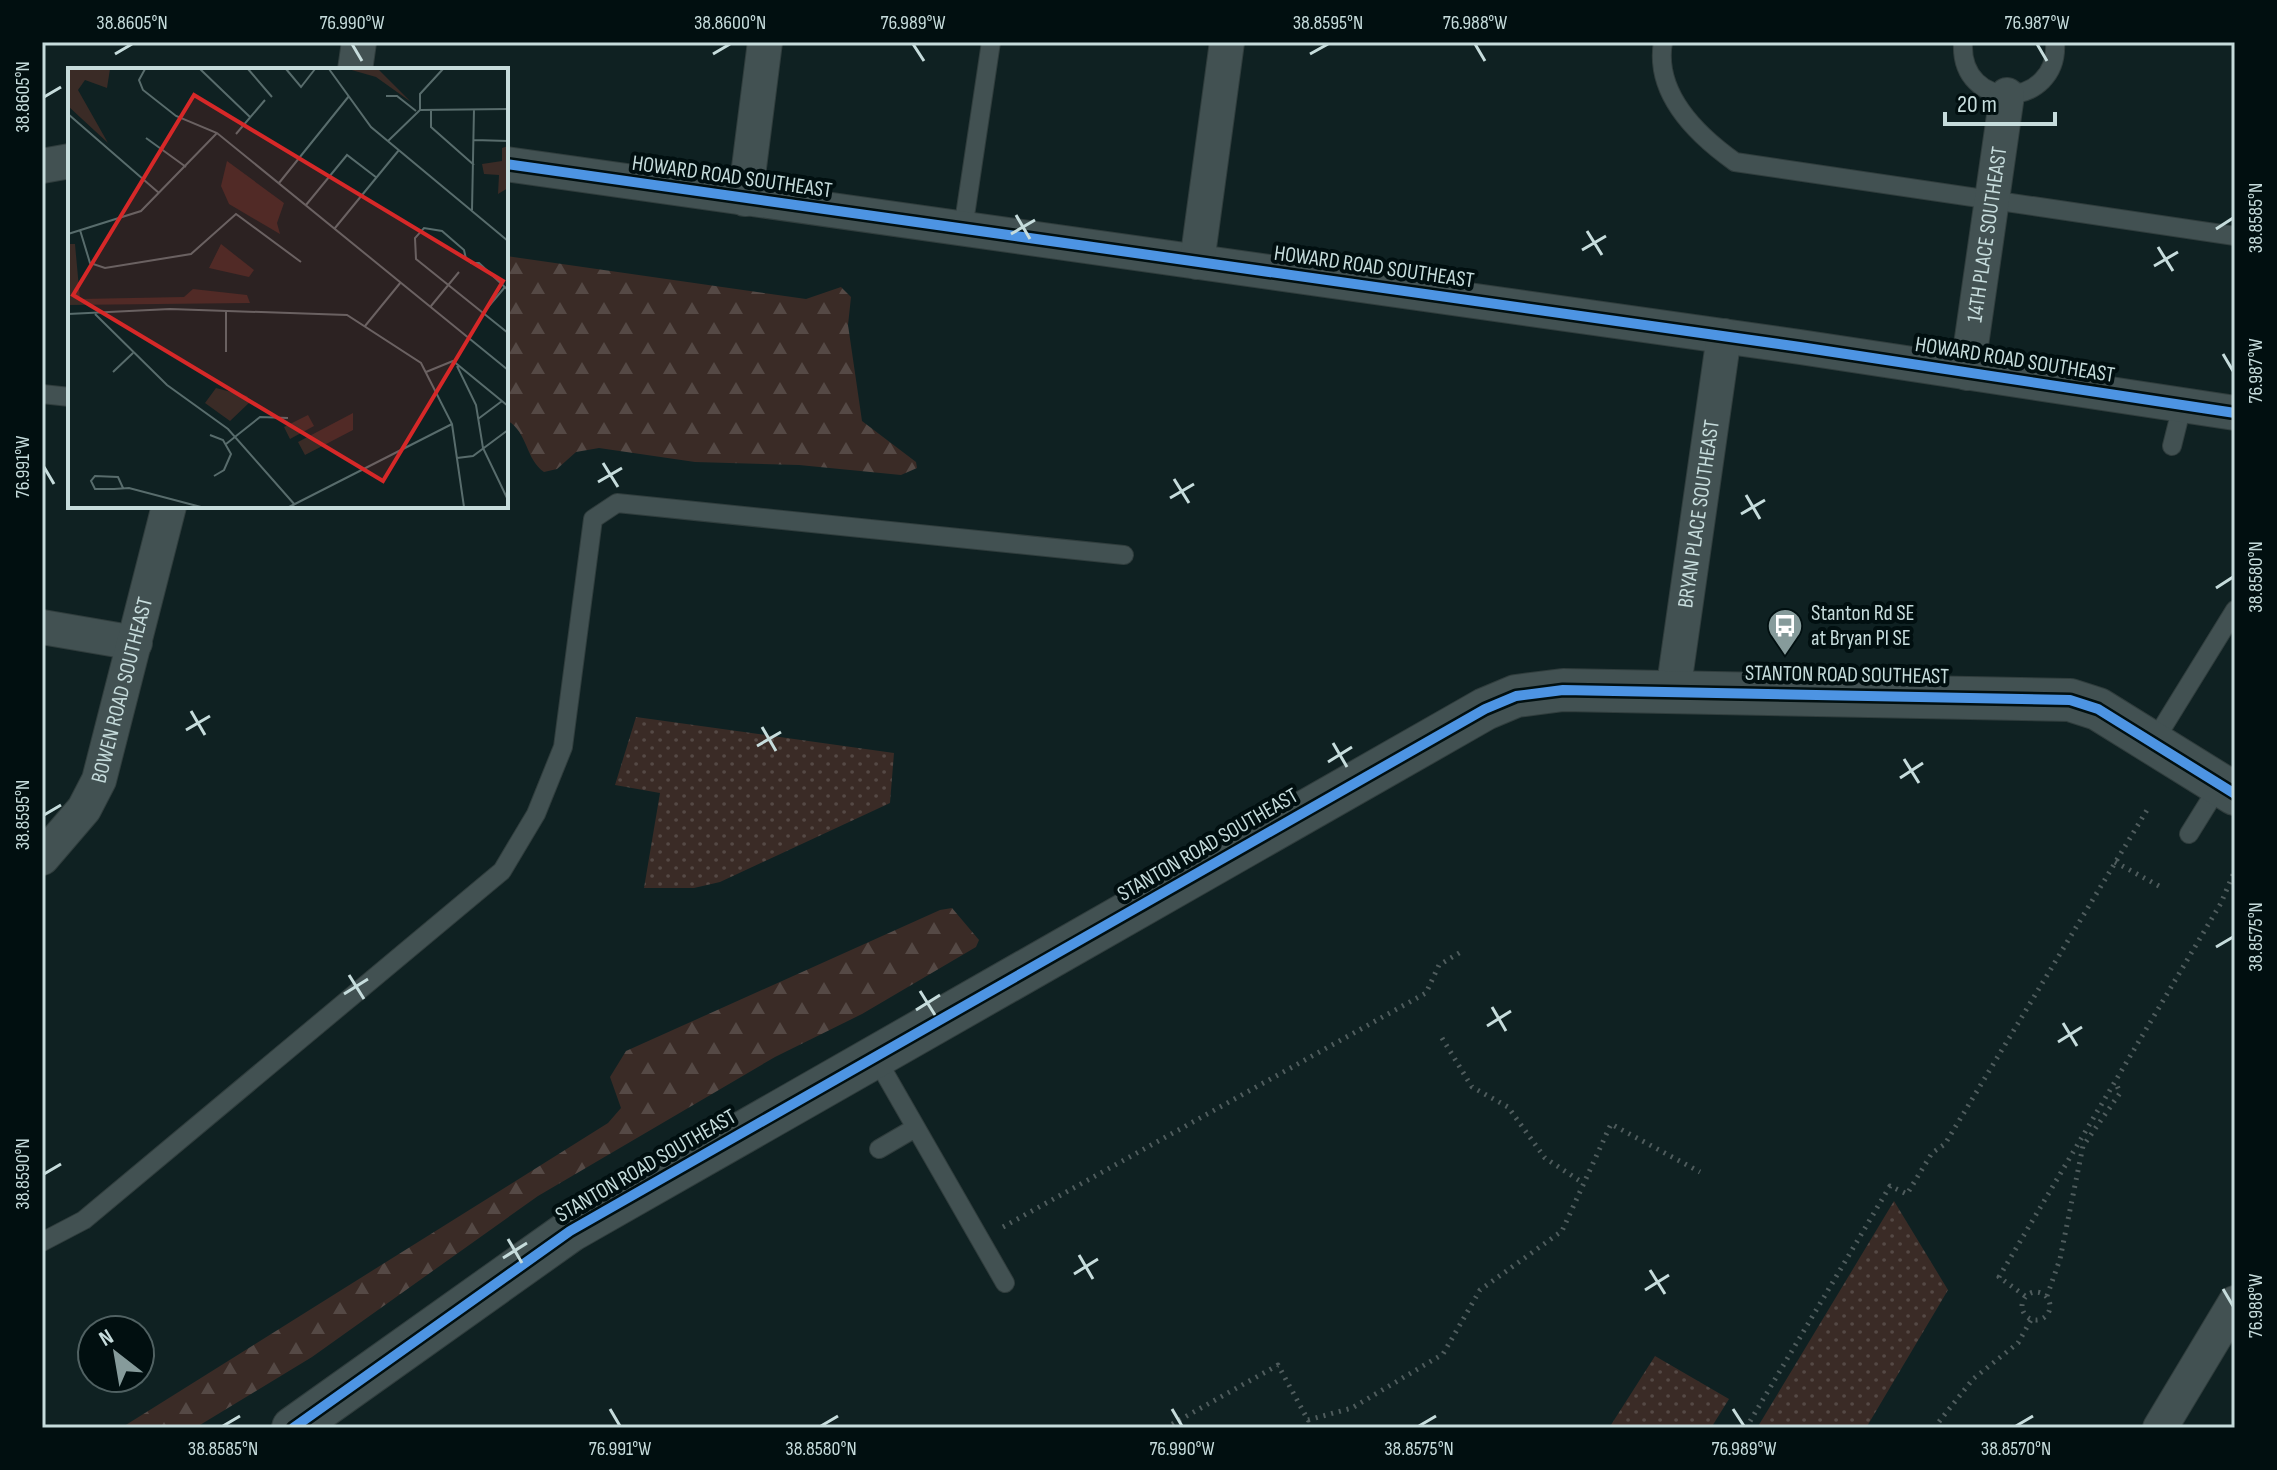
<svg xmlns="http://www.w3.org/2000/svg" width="2277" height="1470" font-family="'Sofia Sans Condensed',sans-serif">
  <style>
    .forest { fill: url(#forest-firs) }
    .park { fill: url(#park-dots) }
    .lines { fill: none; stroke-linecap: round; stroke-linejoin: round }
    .service-casing { stroke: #303d3d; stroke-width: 20 }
    .minor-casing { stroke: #303d3d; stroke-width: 36 }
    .tertiary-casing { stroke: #303d3d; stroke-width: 44 }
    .path { stroke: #4f5c5d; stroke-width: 5; stroke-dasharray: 2 6; stroke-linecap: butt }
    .service { stroke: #425152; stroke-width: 18 }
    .minor { stroke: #425152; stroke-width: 34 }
    .tertiary { stroke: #425152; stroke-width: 42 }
    .cycleway-casing { stroke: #010f10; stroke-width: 15 }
    .cycleway { stroke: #4d94e3; stroke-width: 10 }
    .ticks { fill: none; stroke: #c6dcdc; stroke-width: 3 }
    .labels { text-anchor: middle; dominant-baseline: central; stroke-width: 8; stroke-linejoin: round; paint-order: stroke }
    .street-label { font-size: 22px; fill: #c6dcdc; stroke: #010f10 }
    .poi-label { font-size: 22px; fill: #c6dcdc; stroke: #010f10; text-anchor: start }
    .inset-road { fill: none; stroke: #586c6c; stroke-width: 2 }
    .view { fill: #d62828; fill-opacity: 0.15; stroke: #d62828; stroke-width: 4 }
    .inset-edge { fill: none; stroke: #c6dcdc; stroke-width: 4 }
    .neatline { fill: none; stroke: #c6dcdc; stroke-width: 3 }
    .ticks-label { font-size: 20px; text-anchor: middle; fill: #c6dcdc }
  </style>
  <defs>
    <pattern id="forest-firs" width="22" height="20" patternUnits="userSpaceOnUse" patternTransform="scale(2)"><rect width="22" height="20" fill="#3a2b26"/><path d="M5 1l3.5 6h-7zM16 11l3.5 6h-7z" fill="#554945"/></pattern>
    <pattern id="park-dots" width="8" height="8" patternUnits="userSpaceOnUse" patternTransform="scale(2)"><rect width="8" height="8" fill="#3a2b26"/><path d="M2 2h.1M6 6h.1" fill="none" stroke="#554945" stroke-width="1.8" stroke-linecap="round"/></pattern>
  </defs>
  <rect width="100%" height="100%" fill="#0f2122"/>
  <path class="forest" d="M506,256L806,299L841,287L851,297L848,325L862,421L916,462L917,468L901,475L799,465L695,462L599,448L576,452L557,469L544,472C525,459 528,431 506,420Z
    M952,908L979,940L976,947L862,1014L775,1057L538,1196L312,1357L195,1428H121L608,1123L621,1108L610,1077L626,1051L940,910Z"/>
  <path class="park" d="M636,717L894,753L890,803L720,882L694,888H644L660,793L615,785Z
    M1894,1201L1948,1290L1866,1428H1757Z
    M1655,1356L1729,1399L1711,1428H1609Z"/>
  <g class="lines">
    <defs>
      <path id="service" d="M1663,42C1654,94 1697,135 1735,162L2235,236
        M1963,42C1959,114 2060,109 2055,42
        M963,229L991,42
        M42,394L70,397
        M2172,446L2182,406
        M2153,743L2235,610
        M2189,834L2220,784
        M876,1058L1005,1283
        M879,1149L915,1128
        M42,1242L84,1220L502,871L536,814L563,747L593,519L617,503L1124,555"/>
      <g id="minor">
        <path d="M355,70L359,42"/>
        <path d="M506,164L1800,347L2235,413"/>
        <path d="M42,166L70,161"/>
        <path d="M745,199L765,42"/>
        <path d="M1197,262L1227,42"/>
        <path id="s1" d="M1967,373L2007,95"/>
        <path d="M42,627L135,643"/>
        <path id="s2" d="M1673,692L1724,336"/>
        <path id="s3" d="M42,858L84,809L99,780L169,506"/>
        <path d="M2160,1428L2235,1303"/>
      </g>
      <path id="tertiary" d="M293,1428L570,1231L1485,709L1516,696L1563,690L2070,700L2098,709L2235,794"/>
    </defs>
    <use href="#service" class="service-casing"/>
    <use href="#minor" class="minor-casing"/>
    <use href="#tertiary" class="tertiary-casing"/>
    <path class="path" d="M2115,862L2159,886
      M1442,1038L1472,1087L1508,1107L1545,1158L1583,1183
      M1003,1227L1426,993L1439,965L1464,950
      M2022 1306a14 14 0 1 1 28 0a14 14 0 1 1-28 0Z
      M2025,1296L1999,1277L2221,903L2235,870
      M2047,1296L2060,1259L2083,1146L2120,1093L2116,1083
      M1165,1428L1278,1365L1308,1420L1352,1408L1443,1354L1480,1290L1562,1231L1611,1124L1700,1172
      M1746,1428L1890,1186L1907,1194L1932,1153L1945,1144L2147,810
      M1934,1428L1973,1379L2018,1343L2031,1320"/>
    <use href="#service" class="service"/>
    <use href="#minor" class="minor"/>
    <use href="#tertiary" class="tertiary"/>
    <defs>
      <path id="cycleway" d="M506,164L1800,347L2235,413
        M293,1428L570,1231L1485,709L1516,696L1563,690L2070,700L2098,709L2235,794"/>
    </defs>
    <use href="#cycleway" class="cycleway-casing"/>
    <use href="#cycleway" class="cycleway"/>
  </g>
  <path class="ticks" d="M352,44L362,61M913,44L924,61M1475,44L1485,61M2037,44L2047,61M115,54L132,44M713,54L730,44M1310,54L1328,44M44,97L61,87M1016,215L1030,239M2216,229L2233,218M1587,231L1602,255M1011,234L1035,220M2158,247L2173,271M1582,250L1606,236M2154,266L2178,252M2223,354L2233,371M603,463L618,487M44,467L54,484M1174,479L1189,503M598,482L622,468M1746,495L1760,519M1170,498L1194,484M1741,514L1765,500M2216,588L2233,577M191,711L205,735M762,727L776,751M186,730L210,716M1333,743L1347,767M757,746L781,732M1904,759L1919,783M1328,762L1352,747M1900,778L1923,763M44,815L61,805M2216,947L2233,937M349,975L364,999M920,991L935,1015M344,994L368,979M1492,1007L1506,1031M916,1010L940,995M2063,1023L2077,1046M1487,1026L1511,1011M2058,1042L2082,1027M44,1174L61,1164M508,1239L522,1263M1079,1255L1093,1279M503,1258L527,1243M1650,1270L1665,1294M1074,1274L1098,1259M2223,1289L2233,1306M1645,1290L1669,1275M610,1409L620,1426M1172,1409L1182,1426M1733,1409L1744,1426M223,1426L240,1416M821,1426L838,1416M1419,1426L1436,1416M2016,1426L2033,1416"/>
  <defs>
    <symbol id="bus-pin" viewBox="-11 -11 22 30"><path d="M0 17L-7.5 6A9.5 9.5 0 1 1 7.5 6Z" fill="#869b9b" stroke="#010f10"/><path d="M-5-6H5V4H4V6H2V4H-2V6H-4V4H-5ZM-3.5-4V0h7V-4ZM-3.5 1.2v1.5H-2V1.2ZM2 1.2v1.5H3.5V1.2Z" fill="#fff"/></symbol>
  </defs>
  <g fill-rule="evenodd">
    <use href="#bus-pin" x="1765" y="606" width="40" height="54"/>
  </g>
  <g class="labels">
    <g class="street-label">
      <text transform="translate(732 177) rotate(8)">HOWARD ROAD SOUTHEAST</text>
      <text stroke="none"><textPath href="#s1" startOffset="140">14TH PLACE SOUTHEAST</textPath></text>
      <text transform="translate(1374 267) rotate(8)">HOWARD ROAD SOUTHEAST</text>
      <text transform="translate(2015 360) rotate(9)">HOWARD ROAD SOUTHEAST</text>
      <text stroke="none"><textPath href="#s2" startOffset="180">BRYAN PLACE SOUTHEAST</textPath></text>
      <text transform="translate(1847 675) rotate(1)">STANTON ROAD SOUTHEAST</text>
      <text stroke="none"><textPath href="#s3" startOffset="190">BOWEN ROAD SOUTHEAST</textPath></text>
      <text transform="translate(1208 845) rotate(-30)">STANTON ROAD SOUTHEAST</text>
      <text transform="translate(646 1166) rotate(-30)">STANTON ROAD SOUTHEAST</text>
    </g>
    <g class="poi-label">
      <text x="1811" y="613">Stanton Rd SE<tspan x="1811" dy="25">at Bryan Pl SE</tspan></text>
    </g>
  </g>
  <g transform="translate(68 68)">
    <rect width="440" height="440" fill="#0f2122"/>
    <path d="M0,1H42L39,20L17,12L10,22L40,75L0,38ZM280,1H310L343,34L308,9ZM440,78V120L430,126L431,107L416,106L414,96L434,93V80ZM159,93L216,135L209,155L212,166L161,136L153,118ZM0,176H7L12,231L116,229L125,221L179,227L182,235L0,237Z" fill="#3a2b26"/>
    <path d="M153,176L186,202L181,209L141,200ZM148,320L179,328L182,334L162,353L137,335ZM285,345V362L237,387L230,374ZM240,347L246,358L222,371L216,359Z" fill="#3a2b26"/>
    <path class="inset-road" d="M77,1L71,12L75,22L108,48L149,65L440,302M132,1L182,49M180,1L204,29M218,1L233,19L247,1M261,1L303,59L440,173M318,28H329L348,43M352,42V26L375,1M363,42V59L406,97M0,46L91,125M168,66L197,32M78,70L118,99M406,72L440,73M320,73L352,42L440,41M211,115L281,28M238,137L279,87L309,110M404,142L406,41M267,160L331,82M12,162L22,195L37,200L123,186L168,146L233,194M0,166L73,143L149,65M398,191L396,182L374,163L356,160L347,170L348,191L440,265M402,195H411L440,222M363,238L391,204M415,245L437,219M0,246L102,241L279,247L353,295L384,356L396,439M27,246L99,317L160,361L227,437M297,258L333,214M158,284V242M389,298L408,337L415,380L440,432M45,304L65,285M358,304L385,293L440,338M410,351L434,333M142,367L155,372L163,386L156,402L146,408M158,376L192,349L220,350M389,390L405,388L440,362M55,420L50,409L27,408L23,413L27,421H46L61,420L133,439M221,439L384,356"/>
    <path class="view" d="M126,27L435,213L315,413L5,227Z"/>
    <rect width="440" height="440" class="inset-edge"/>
  </g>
  <rect width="2277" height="1470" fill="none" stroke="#010f10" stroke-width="88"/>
  <g transform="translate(116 1354) rotate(329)"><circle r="38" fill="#010f10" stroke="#506162" stroke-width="2"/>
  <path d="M0-6L14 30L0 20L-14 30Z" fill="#869b9b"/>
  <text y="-12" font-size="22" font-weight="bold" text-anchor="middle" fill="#c6dcdc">N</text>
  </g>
  <path d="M1945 112v12h110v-12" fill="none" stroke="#c6dcdc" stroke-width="4"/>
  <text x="1957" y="112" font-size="24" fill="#c6dcdc" stroke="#010f10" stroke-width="6" paint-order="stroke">20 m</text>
  <rect x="44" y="44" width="2189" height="1382" class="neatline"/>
  <g class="ticks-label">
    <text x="132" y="29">38.8605°N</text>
    <text x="352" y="29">76.990°W</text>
    <text x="730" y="29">38.8600°N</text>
    <text x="913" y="29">76.989°W</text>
    <text x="1328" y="29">38.8595°N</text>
    <text x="1475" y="29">76.988°W</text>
    <text x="2037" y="29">76.987°W</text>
    <text transform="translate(22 97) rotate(-90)" y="7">38.8605°N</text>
    <text transform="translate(2255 218) rotate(-90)" y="7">38.8585°N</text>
    <text transform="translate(2255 371) rotate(-90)" y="7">76.987°W</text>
    <text transform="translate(22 467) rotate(-90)" y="7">76.991°W</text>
    <text transform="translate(2255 577) rotate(-90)" y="7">38.8580°N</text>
    <text transform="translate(22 815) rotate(-90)" y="7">38.8595°N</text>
    <text transform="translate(2255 937) rotate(-90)" y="7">38.8575°N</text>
    <text transform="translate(22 1174) rotate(-90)" y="7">38.8590°N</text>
    <text transform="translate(2255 1306) rotate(-90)" y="7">76.988°W</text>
    <text x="223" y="1455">38.8585°N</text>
    <text x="620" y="1455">76.991°W</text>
    <text x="821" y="1455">38.8580°N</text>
    <text x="1182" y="1455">76.990°W</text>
    <text x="1419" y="1455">38.8575°N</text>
    <text x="1744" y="1455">76.989°W</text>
    <text x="2016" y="1455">38.8570°N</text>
  </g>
</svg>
